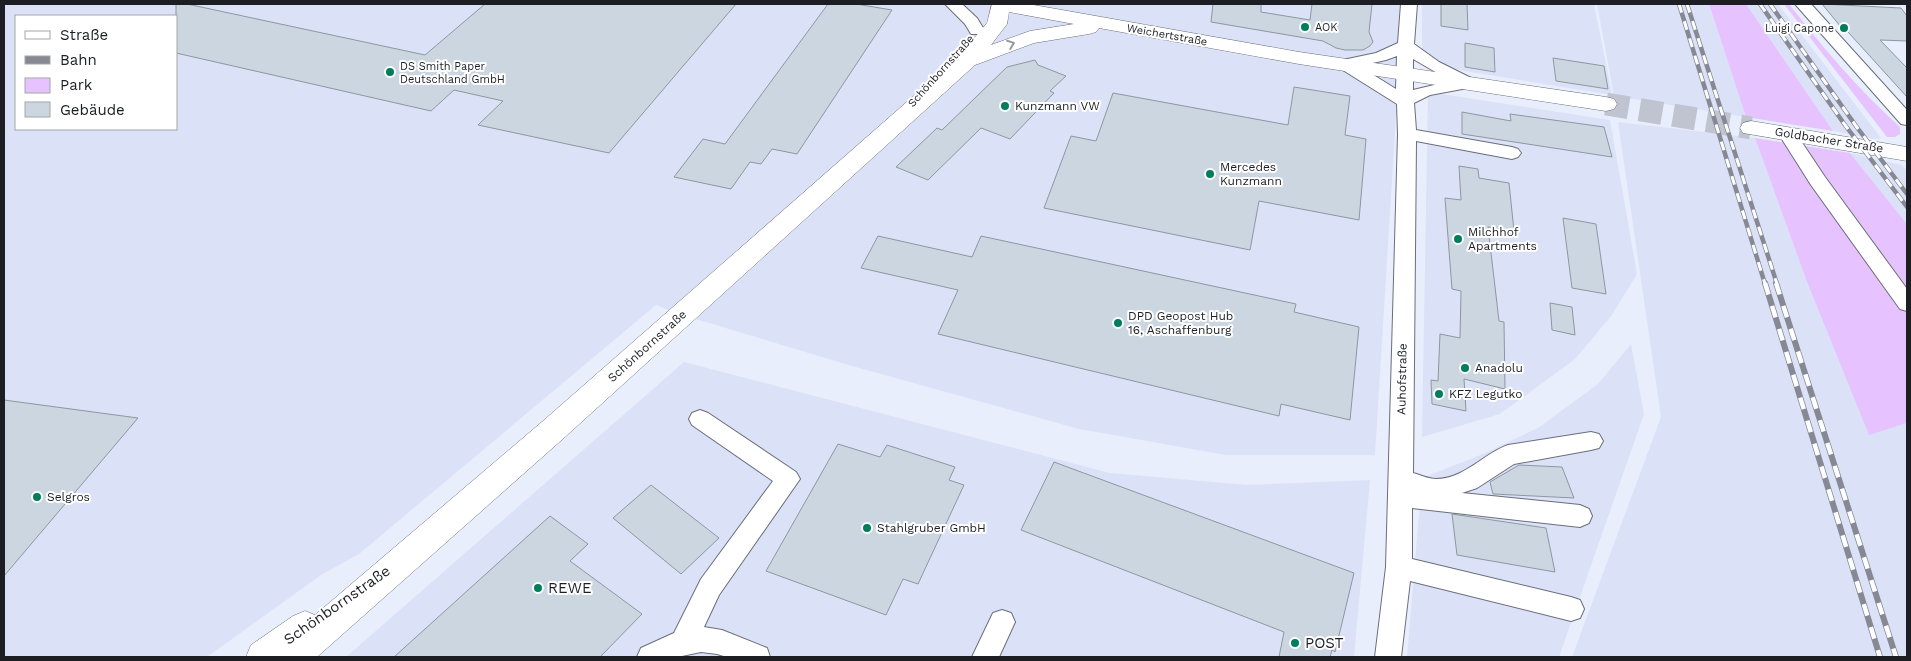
<svg xmlns="http://www.w3.org/2000/svg" width="1911" height="661" font-family="'Work Sans',sans-serif">
  <style>
    .built { fill: #dbe2f7; fill-rule: evenodd }
    .green { fill: #e6c2fe }
    .building { fill: #cbd6e1; stroke: #8d97a1 }
    .lines { fill: none; stroke-linecap: round; stroke-linejoin: round }
    .major-tunnel { stroke: #c0c4d1; stroke-width: 23; stroke-dasharray: 23 11; stroke-linecap: butt }
    .minor-casing { stroke: #6a6e7a; stroke-width: 2 }
    .major-casing { stroke: #6a6e7a; stroke-width: 1 }
    .minor { fill: #fff; fill-rule: evenodd }
    .major { fill: #fff; fill-rule: evenodd }
    .rail-far1-casing { stroke: #868993; stroke-width: 4.5 }
    .rail-casing { stroke: #868993; stroke-width: 6 }
    .rail-far1 { stroke: #fff; stroke-width: 3; stroke-dasharray: 9; stroke-linecap: butt }
    .rail { stroke: #fff; stroke-width: 4.5; stroke-dasharray: 12; stroke-linecap: butt }
    .oneway { stroke: #999a9c }
    .poi-dot { fill: #007d5c; stroke: #fff; stroke-width: 2 }
    .labels { text-anchor: middle; dominant-baseline: central; stroke-width: 4; stroke-linejoin: round; paint-order: stroke }
    .far-poi-label { font-size: 11px; fill: #1c1e23; stroke: #fff; text-anchor: start }
    .far-street-label { font-size: 11px; fill: #1c1e23; stroke: #fff }
    .poi-label { font-size: 12px; fill: #1c1e23; stroke: #fff; text-anchor: start }
    .street-label { font-size: 12px; fill: #1c1e23; stroke: #fff }
    .near-poi-label { font-size: 15px; fill: #1c1e23; stroke: #fff; text-anchor: start }
    .near-street-label { font-size: 15px; fill: #1c1e23; stroke: #fff }
  </style>
  <rect width="100%" height="100%" fill="#e9eefc"/>
  <path class="built" d="M4,4H1403L1375,455H1226L1079,429L852,366L676,313L656,305L359,554L321,575L207,657H4ZM16,16H176V129H16Z
    M1422,4H1594L1612,95L1422,64Z
    M1597,4H1709L1746,117L1614,96Z
    M1746,4H1778L1881,138L1874,139L1833,131Z
    M1428,92L1610,120L1637,274L1612,315L1575,359L1500,414L1422,437Z
    M1618,122L1755,138L1807,282L1869,434L1907,423V657H1572L1661,417Z
    M1850,153L1901,165L1907,170V224Z
    M1631,344L1644,414L1559,657H1407L1422,478L1483,454L1538,428L1598,384Z
    M684,362L1110,473L1248,485L1370,480L1354,657H346Z"/>
  <path class="green" d="M1709,4H1746L1833,131L1746,117Z
    M1784,4H1789C1823,48 1858,89 1900,127V134L1895,137H1887Z
    M1755,138L1850,153L1907,224V423L1869,435L1807,282Z"/>
  <path class="building" d="M176,4H187L425,55L485,4H736L609,153L478,125L503,101L454,90L431,111L176,53Z
    M828,4H856L892,10L797,154L772,149L761,164L750,162L731,189L674,177L703,139L725,144Z
    M1213,4H1261V12L1310,20L1312,4H1372L1369,32L1373,42L1370,46L1363,50H1345L1336,48L1323,41L1211,22Z
    M1441,4H1467L1468,30L1441,26Z
    M1822,4L1901,8L1907,16V41L1880,40L1907,68V97L1848,32H1845Z
    M1465,43L1494,48L1495,72L1465,67Z
    M1553,58L1604,66L1608,89L1556,81Z
    M1035,60L1038,65L1066,76L1050,91L1054,93L1010,139L981,128L928,180L896,167L937,128L942,130L1007,67Z
    M1294,87L1350,96L1345,135L1366,139L1359,220L1259,201L1250,250L1044,208L1071,136L1096,141L1113,93L1288,125Z
    M1462,112L1511,121L1510,114L1604,127L1612,157L1462,134Z
    M1459,166L1478,169L1479,178L1509,183L1514,231L1488,227L1499,321L1504,322L1505,389L1464,379L1466,411L1432,404L1431,380L1438,381L1440,334L1460,338L1461,291L1452,289L1445,198L1461,200Z
    M1563,218L1596,224L1606,294L1572,288Z
    M878,236L972,257L981,236L1296,304L1294,312L1359,327L1350,420L1281,404L1279,416L938,334L958,290L861,268Z
    M1550,303L1572,307L1575,335L1552,330Z
    M4,400L138,418L4,576Z
    M838,444L880,457L887,445L955,467L949,480L964,485L918,584L903,579L886,615L766,571Z
    M1054,462L1354,573L1335,652L1332,650L1330,657H1279L1284,632L1021,530Z
    M1519,465L1562,467L1574,498L1493,494L1490,482Z
    M651,485L719,538L681,574L613,518Z
    M1452,514L1546,528L1555,572L1457,555Z
    M550,516L588,544L570,561L642,614L600,657H394Z"/>
  <g class="lines">
    <path class="major-tunnel" d="M1606,104L1751,128"/>
    <defs>
      <path id="minor" d="M945,4H962L977,18L985,31L983,34H971L965,24Z
        M1401,4H1417L1414,44L1439,62L1473,79L1475,83L1473,87L1430,95L1414,103L1416,130L1512,147L1518,149L1521,153L1518,157L1512,159L1416,141L1413,473C1420,475 1429,479 1436,479C1464,479 1483,454 1508,445L1591,432L1599,434L1603,441L1599,448L1591,450L1514,464L1477,488L1462,493L1580,505L1589,509L1592,516L1589,523L1580,527L1412,508V559L1571,597L1580,600L1584,609L1580,618L1571,621L1410,581L1401,657H1375L1386,567L1398,134L1397,104L1338,67L1336,64L1338,61L1376,53L1398,43ZM1397,56L1396,89L1359,66L1386,60ZM1413,59L1451,81L1413,90Z
        M1795,4H1811L1907,110V125L1901,124Z
        M1787,128L1793,129L1825,177L1907,289V311L1900,309L1811,185L1778,133L1781,129Z
        M700,410L708,413L796,472L800,479L719,595L704,627L722,630L767,648L770,657H727L717,654L701,652L677,657H637L641,648L674,633L701,579L773,481L692,425L689,419L692,413Z
        M1002,610L1011,613L1015,622L999,657H972L993,613Z"/>
      <path id="major" d="M992,4H1028L1299,52L1606,97L1614,99L1617,104L1614,109L1606,111L1299,64L1099,28L1096,32L1089,34L1034,43L975,65L565,437L317,657H246L251,645L293,616L305,611L315,615L543,421L958,57L987,23ZM1009,12L1074,24L1030,31L991,45L1007,24Z
        M1751,121L1907,147V161L1743,133L1740,128L1743,123Z"/>
    </defs>
    <use href="#minor" class="minor-casing"/>
    <use href="#major" class="major-casing"/>
    <use href="#minor" class="minor"/>
    <use href="#major" class="major"/>
    <defs>
      <path id="rail-far1" d="M1679,4L1765,284
        M1687,4L1777,284
        M1760,4L1845,125L1907,207
        M1770,4L1856,126L1907,194"/>
      <path id="rail" d="M1765,283L1880,657
        M1776,283L1896,657"/>
    </defs>
    <use href="#rail-far1" class="rail-far1-casing"/>
    <use href="#rail" class="rail-casing"/>
    <use href="#rail-far1" class="rail-far1"/>
    <use href="#rail" class="rail"/>
  </g>
  <defs><path id="oneway-chevron" d="M-2-3.5L2.5 0L-2 3.5" fill="none" stroke-width="1.6" stroke-linecap="round" stroke-linejoin="round" transform="scale(1.25)"/></defs>
  <use class="oneway" href="#oneway-chevron" transform="translate(1011 44) rotate(-21)"/>
  <g class="poi-dot">
    <circle cx="1305" cy="27" r="5"/>
    <circle cx="1844" cy="28" r="5"/>
    <circle cx="390" cy="72" r="5"/>
    <circle cx="1005" cy="106" r="5"/>
    <circle cx="1210" cy="174" r="5"/>
    <circle cx="1458" cy="239" r="5"/>
    <circle cx="1118" cy="323" r="5"/>
    <circle cx="1465" cy="368" r="5"/>
    <circle cx="1439" cy="394" r="5"/>
    <circle cx="37" cy="497" r="5"/>
    <circle cx="867" cy="528" r="5"/>
    <circle cx="538" cy="588" r="5"/>
    <circle cx="1295" cy="643" r="5"/>
  </g>
  <g class="labels">
    <g class="far-poi-label">
      <text x="1315" y="27">AOK</text>
      <text x="1834" y="28" text-anchor="end">Luigi Capone</text>
      <text x="400" y="66">DS Smith Paper<tspan x="400" dy="13">Deutschland GmbH</tspan></text>
    </g>
    <g class="far-street-label">
      <text transform="translate(1167 35) rotate(10)">Weichertstraße</text>
      <text transform="translate(941 71) rotate(-48)">Schönbornstraße</text>
    </g>
    <g class="poi-label">
      <text x="1015" y="106">Kunzmann VW</text>
      <text x="1220" y="167">Mercedes<tspan x="1220" dy="14">Kunzmann</tspan></text>
      <text x="1468" y="232">Milchhof<tspan x="1468" dy="14">Apartments</tspan></text>
      <text x="1128" y="316">DPD Geopost Hub<tspan x="1128" dy="14">16, Aschaffenburg</tspan></text>
      <text x="1475" y="368">Anadolu</text>
      <text x="1449" y="394">KFZ Legutko</text>
      <text x="47" y="497">Selgros</text>
      <text x="877" y="528">Stahlgruber GmbH</text>
    </g>
    <g class="street-label">
      <text transform="translate(1829 140) rotate(9)">Goldbacher Straße</text>
      <text transform="translate(647 346) rotate(-42)">Schönbornstraße</text>
      <text transform="translate(1402 379) rotate(-89)">Auhofstraße</text>
    </g>
    <g class="near-poi-label">
      <text x="548" y="588">REWE</text>
      <text x="1305" y="643">POST</text>
    </g>
    <g class="near-street-label">
      <text transform="translate(337 605) rotate(-35)">Schönbornstraße</text>
    </g>
  </g>
  <rect width="1911" height="661" fill="none" stroke="#1c1e23" stroke-width="10"/>
  <rect x="15" y="15" width="162" height="115" fill="#ffffff" stroke="#a4a5a7"/>
  <rect x="25" y="31" width="25" height="8" fill="#ffffff" stroke="#a4a5a7"/>
  <text x="60" y="40" font-size="15" fill="#1c1e23">Straße</text>
  <rect x="25" y="56" width="25" height="8" fill="#868993" stroke="#a4a5a7"/>
  <text x="60" y="65" font-size="15" fill="#1c1e23">Bahn</text>
  <rect x="25" y="78" width="25" height="15" fill="#e6c2fe" stroke="#a4a5a7"/>
  <text x="60" y="90" font-size="15" fill="#1c1e23">Park</text>
  <rect x="25" y="102" width="25" height="15" fill="#cbd6e1" stroke="#a4a5a7"/>
  <text x="60" y="115" font-size="15" fill="#1c1e23">Gebäude</text>
</svg>
